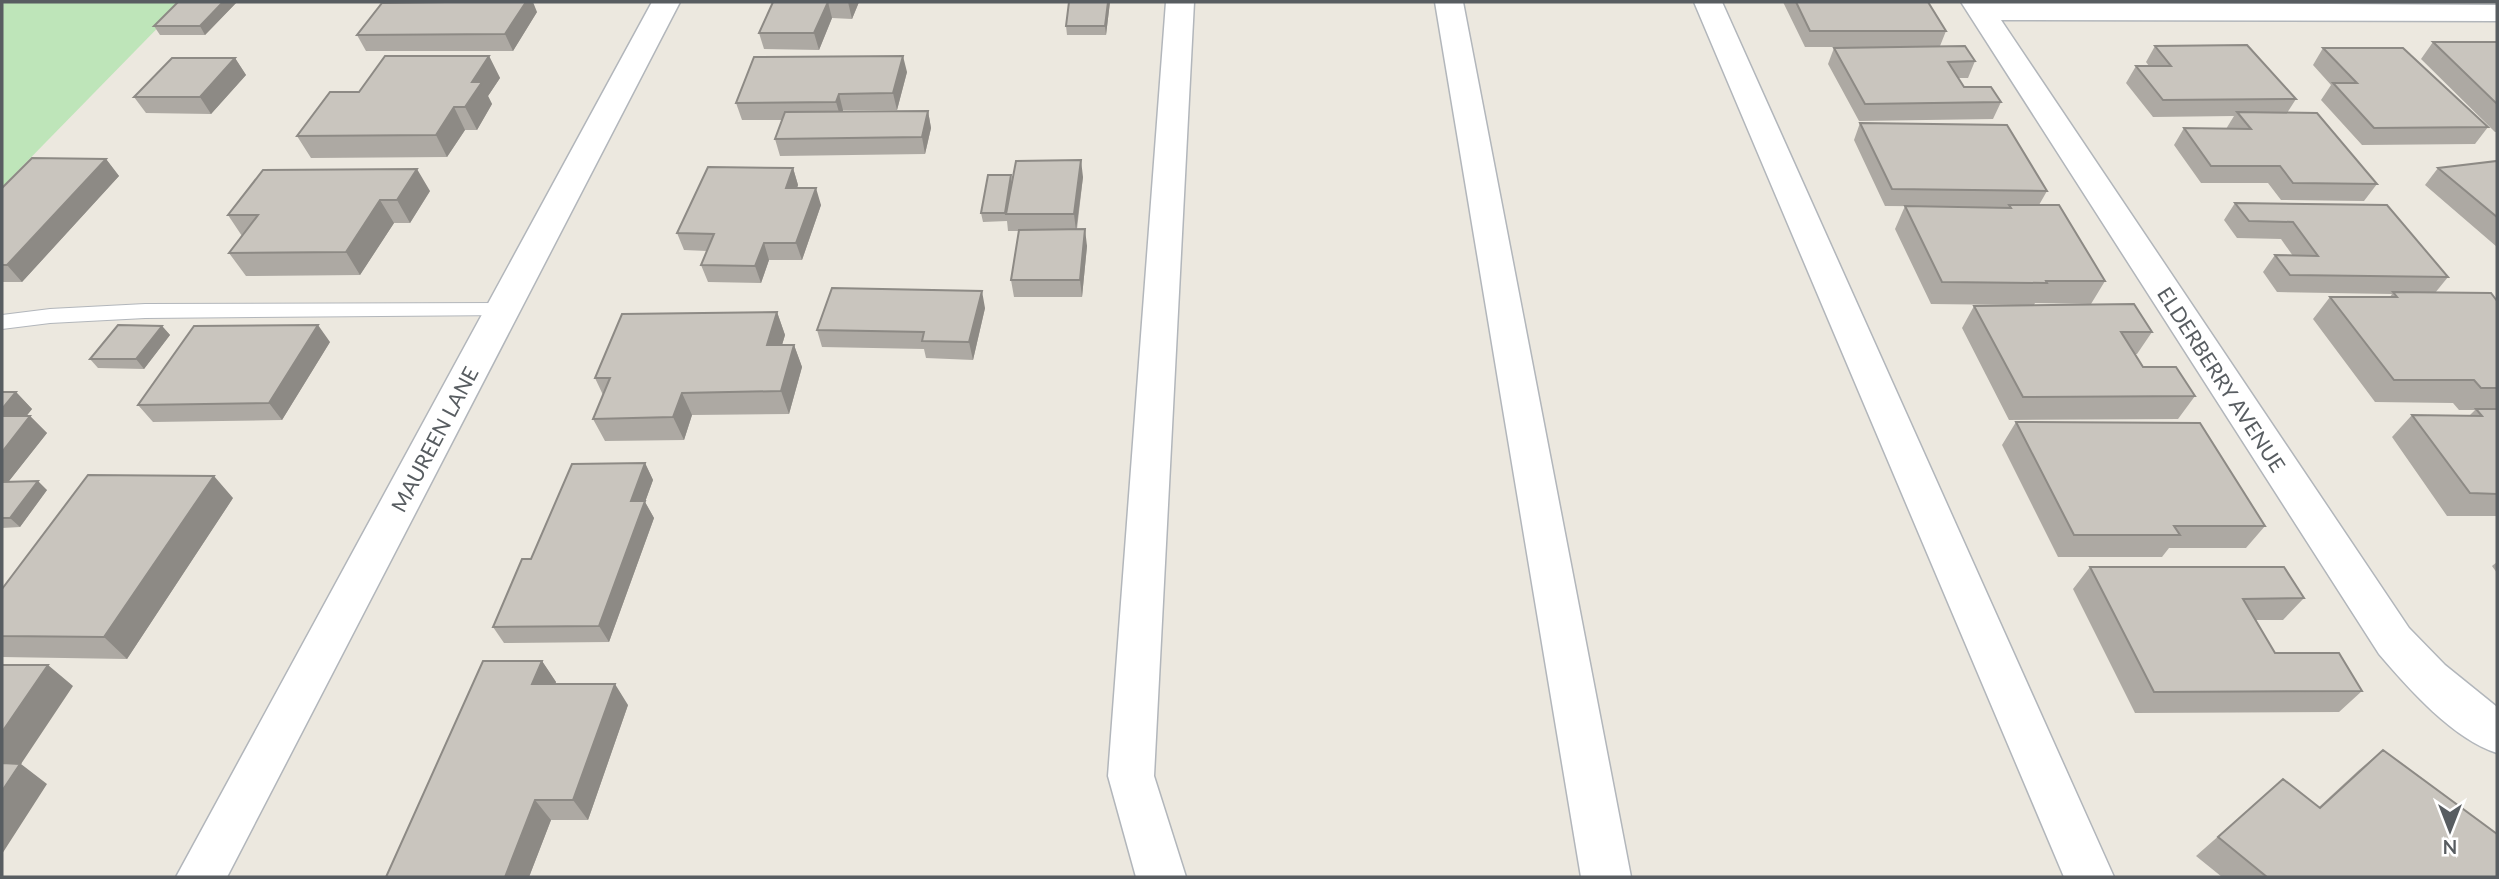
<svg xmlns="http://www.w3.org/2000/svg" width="2499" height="879" font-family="Lato,sans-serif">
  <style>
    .green { fill: #bee5b9 }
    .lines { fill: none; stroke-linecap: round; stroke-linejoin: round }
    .lane-casing { stroke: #b2b6bb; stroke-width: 2 }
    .street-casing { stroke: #b2b6bb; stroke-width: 3 }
    .lane { fill: #fff; fill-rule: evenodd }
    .street { fill: #fff; fill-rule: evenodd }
    .wall { fill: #ada9a3 }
    .shaded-wall { fill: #8d8a85 }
    .building { fill: #c9c5be; stroke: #8d8a85; stroke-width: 2 }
    .labels { text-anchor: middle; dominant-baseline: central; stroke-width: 6; stroke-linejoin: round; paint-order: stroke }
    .street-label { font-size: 21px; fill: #585d61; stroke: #fff }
  </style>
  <rect width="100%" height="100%" fill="#ece8df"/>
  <path class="green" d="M2,2H183L2,187Z"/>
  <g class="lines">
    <defs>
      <path id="lane" d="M502,303L509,305L512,310L509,315L145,318L50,323L2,329V315L50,309L145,304Z"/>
      <path id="street" d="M652,2H680L227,877H176Z
        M1166,2H1194L1154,776L1186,877H1136L1108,776Z
        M1435,2H1463L1631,877H1581Z
        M1694,2H1722L2114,877H2064Z
        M1961,2L2497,5V21L2001,20L2409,628L2445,665L2497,707V753C2453,739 2409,689 2379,654Z"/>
    </defs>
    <use href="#lane" class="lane-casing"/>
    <use href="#street" class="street-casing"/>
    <use href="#lane" class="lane"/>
    <use href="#street" class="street"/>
  </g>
  <path class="wall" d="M178,2H237L205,35H160L154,26Z
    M446,2L537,12L513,51H366L357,35Z
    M773,2H859L852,19L832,18L819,50L764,49L759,33Z
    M1110,2L1106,35H1067L1066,26Z
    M1783,2H1928L1946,31L1940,46L1975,61L1968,78H1958L1964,87L2001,102L1993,119L1859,121L1828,64L1834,48L1846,47H1805Z
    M2433,42H2497V132H2495L2421,59Z
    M2155,46L2296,99L2287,113L2377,184L2364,201L2281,200L2268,183H2201L2174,145L2184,128L2226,129L2234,116L2153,117L2126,83L2136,66H2149L2146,62Z
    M2323,48L2488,127L2475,144L2362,145L2321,100L2331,85L2313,65Z
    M489,56L500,78L488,96L492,104L477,130H465L447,157L311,158L297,136L359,92Z
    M235,58L246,75L211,114L146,113L134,97Z
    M907,72L897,110H843V112L928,111L931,128L925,154L780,156L775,139L782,120H742L736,103Z
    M1860,123L2047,191L2039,205L2105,281L2091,304L2035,303L2034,305L2152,332L2137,354H2135L2143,367L2195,396L2178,419L2009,420L1962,328L1974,306L2019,305L1931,304L1895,229L1905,206L2008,207L1885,206L1854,140Z
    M106,159L119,176L22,282H2V188Z
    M2497,161V247L2425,185L2438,168Z
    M793,168L798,185L797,188L821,205L802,260H769L761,283L708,282L701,265L707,251L684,250L677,233Z
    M1083,177L1077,229L1087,246L1082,297H1014L1011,280L1019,231H1008L1007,221L983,222L981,213L1012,180Z
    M430,191L410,223H394L360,275L246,276L229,253L242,236L228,215Z
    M2235,203L2387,205L2448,277L2435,293L2497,301V516H2447L2392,437L2412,415L2469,416L2475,410H2459L2453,403L2375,402L2313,319L2330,297H2390L2392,294L2277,292L2263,272L2275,255L2293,256L2281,239L2237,238L2224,220Z
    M985,308L973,360L926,358L924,349L822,347L817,330Z
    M777,312L785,335L782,345H794L802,367L789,414L692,415L684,440L605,441L593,419L603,395L595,378Z
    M162,326L170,335L144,369L98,368L90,359Z
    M330,342L282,420L153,422L138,405Z
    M2,392H16L32,409L26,416H30L47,433L8,482L47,490L20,527L2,528Z
    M2016,422L2265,526L2246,548H2169L2162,557H2058L2002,445Z
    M645,463L653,480L645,502L654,518L609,642L504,643L493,627Z
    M233,498L127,659L2,657V589Z
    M2497,562V573L2492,566Z
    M2090,567L2304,598L2283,620H2256L2275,653L2362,691L2339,712L2135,713L2073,589Z
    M542,661L556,682L555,684L628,705L588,820H551L529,877H386Z
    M2383,750L2497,877H2222L2196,856L2283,779L2319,807L2359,770Z"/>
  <path class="shaded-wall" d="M223,2H237L205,35L200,26Z
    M526,2H533L537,12L513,51L505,34Z
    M828,2L832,18L819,50L814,33Z
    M848,2H859L852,19Z
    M1108,2H1110L1106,35L1105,26Z
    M489,56L500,78L488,96L492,104L477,130L465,107L472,82Z
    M903,56L907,72L897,110L893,93Z
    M235,58L246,75L211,114L200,97Z
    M839,94L843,110L841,119L836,102Z
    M454,107L465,130L447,157L436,135Z
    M928,111L931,128L925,154L922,137Z
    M106,159L119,176L22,282L7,265Z
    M1081,160L1083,177L1076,231L1074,214Z
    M793,168L798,185L791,205L786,188Z
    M417,169L430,191L410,223L397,200Z
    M816,188L821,205L802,260L796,243Z
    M380,200L394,223L360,275L346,252Z
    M1085,229L1087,246L1082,297L1080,280Z
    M764,243L769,260L761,283L755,266Z
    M982,291L985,308L973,360L969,342Z
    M777,312L785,335L775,368L767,345Z
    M318,325L330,342L282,420L269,403Z
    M162,326L170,335L144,369L136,359Z
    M794,345L802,367L789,414L781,391Z
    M16,392L32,409L13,433L2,422V409Z
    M682,393L692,415L684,440L673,417Z
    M30,416L47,433L2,490V452Z
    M645,463L653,480L645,502L654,518L609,642L599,626L631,501Z
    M214,476L233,498L127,659L104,637Z
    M38,481L47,490L20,527L10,518Z
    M542,661L556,682L547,705L532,684Z
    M48,665L73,686L21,764L47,784L2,854V732Z
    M615,684L628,705L588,820L573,800Z
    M535,800L551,820L529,877H505Z"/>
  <path class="building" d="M178,2H223L200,26H154Z
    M446,2H526L505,34L357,35L382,3Z
    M773,2H848H828L814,33H759Z
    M1069,2H1108L1105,26H1066Z
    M1796,2H1928L1946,31H1810Z
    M2433,42H2497V104Z
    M2247,45L2296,99L2163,100L2136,66H2171L2155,46Z
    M1965,46L1975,61L1948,62L1964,87H1991L2001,102L1865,104L1834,48Z
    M2323,48H2403L2488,127L2374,128L2333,83H2357Z
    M385,56H489L472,82H482L465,107H454L436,135L297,136L330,92H359Z
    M903,56L893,93L839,94L836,102L736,103L754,57Z
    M172,58H235L200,97H134Z
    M928,111L922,137L775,139L785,112Z
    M2237,112L2317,113L2377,184L2293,183L2280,166H2211L2184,128L2251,129Z
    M1860,123L2007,125L2047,191L1892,189Z
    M32,158L106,159L7,265H2V188Z
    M1081,160L1074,214H1006L1016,161Z
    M2497,161V217L2438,168Z
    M708,167L793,168L786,188H816L796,243H764L755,266L701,265L714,234L677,233Z
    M417,169L397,200H380L346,252L229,253L258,215H228L263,170Z
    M988,175H1011L1005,213H981Z
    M2235,203L2387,205L2448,277L2290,275L2275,255L2318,256L2293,222L2249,221Z
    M2009,205H2059L2105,281H2046L2047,283L1942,282L1905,206L2011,208Z
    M1085,229L1080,280H1011L1019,230Z
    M832,288L982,291L969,342L922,341L924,332L817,330Z
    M2393,292L2491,293L2497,301V388H2481L2474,380H2394L2330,297H2397Z
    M2134,304L2152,332H2121L2143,367H2176L2195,396L2023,397L1974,306Z
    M777,312L767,345H794L781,391L682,393L673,417L593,419L610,378H595L622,314Z
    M118,325L162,326L136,359H90Z
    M318,325L269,403L138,405L194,326Z
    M2,392H16L2,409Z
    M2476,409H2497V494L2470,493L2412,415L2482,416Z
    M2,416H30L2,452Z
    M2016,422L2200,423L2265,526H2174L2180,535H2074Z
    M645,463L631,501H645L599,626L493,627L522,559H531L572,464Z
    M88,475L214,476L104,637L2,636V589Z
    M38,481L10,518H2V482Z
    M2090,567H2284L2304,598L2243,599L2275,653H2339L2362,691L2154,692Z
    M483,661H542L532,684H615L573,800H535L505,877H386Z
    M2,665H48L2,732Z
    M2383,750L2497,834V877H2267L2218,837L2283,779L2320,808Z
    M2,763L20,764L2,791Z"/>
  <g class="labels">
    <g class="street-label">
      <text transform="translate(2222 379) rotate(57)">ELDERBERRY AVENUE</text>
      <text transform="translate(434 439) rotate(-62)">MAUREEN LANE</text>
    </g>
  </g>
  <rect width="2499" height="879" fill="none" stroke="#585d61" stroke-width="7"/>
  <g transform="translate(2450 830) rotate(180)" stroke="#ffffff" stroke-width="5" paint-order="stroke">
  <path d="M0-5L12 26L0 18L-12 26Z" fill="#585d61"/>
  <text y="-10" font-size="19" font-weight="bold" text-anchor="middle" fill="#585d61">N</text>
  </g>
</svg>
